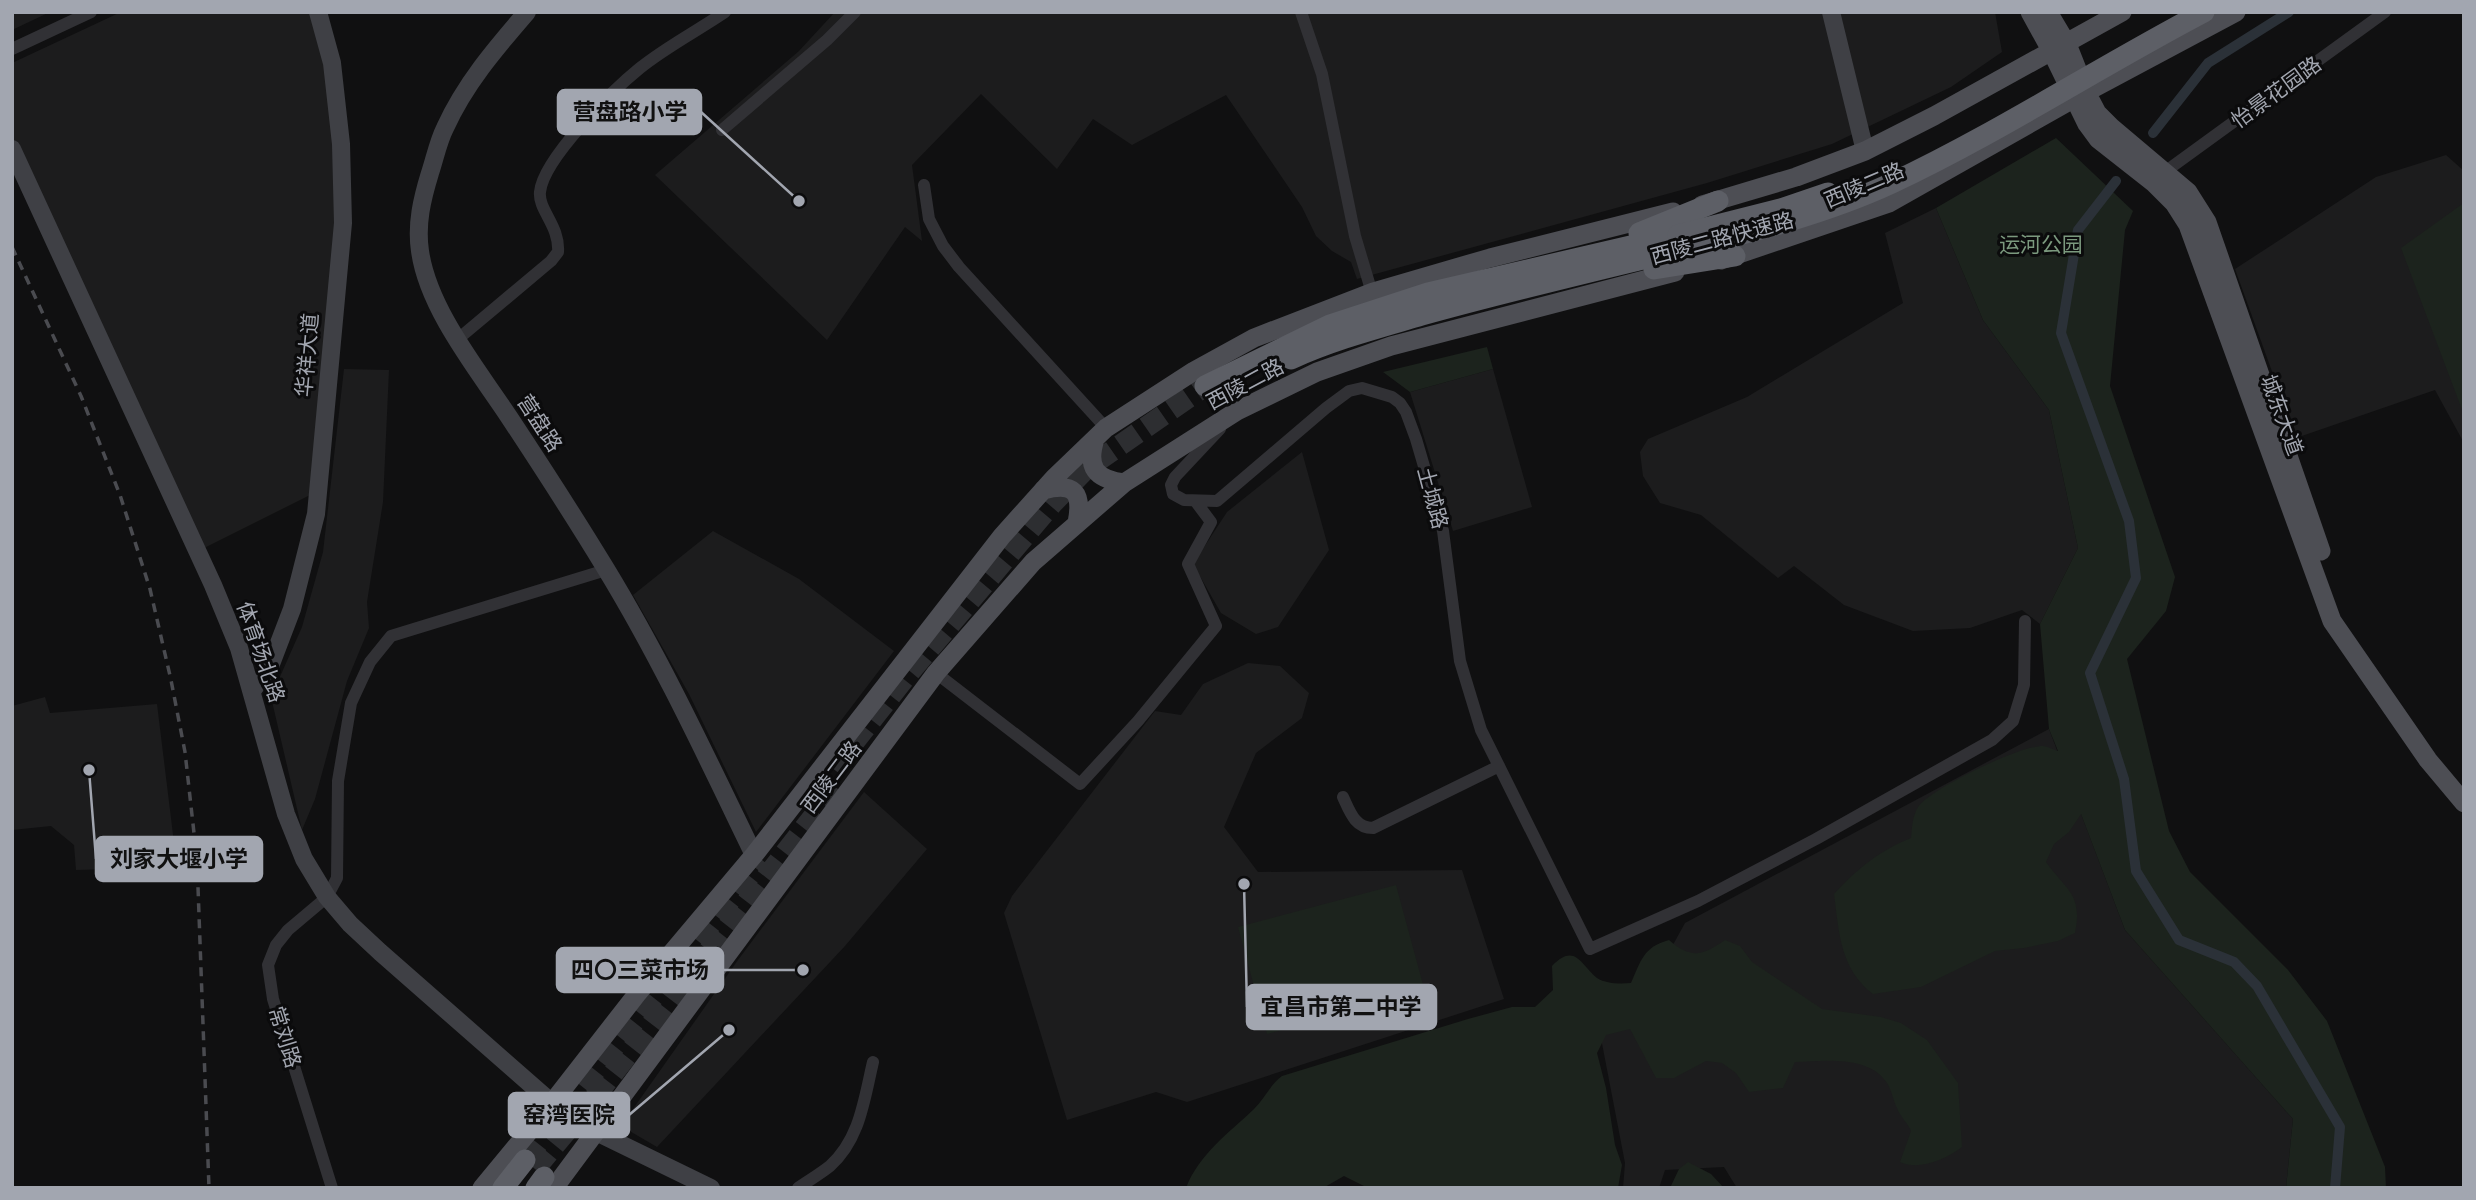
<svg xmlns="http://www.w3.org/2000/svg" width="2476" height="1200" font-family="'Archivo Narrow','Noto Sans SC',sans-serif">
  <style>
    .built { fill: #1c1c1d }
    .green { fill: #1c231d }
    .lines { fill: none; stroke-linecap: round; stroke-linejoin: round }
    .canal { stroke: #2b3138; stroke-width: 10 }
    .highway-tunnel { stroke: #2d2e31; stroke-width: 21; stroke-dasharray: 21 10; stroke-linecap: butt }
    .street { stroke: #313135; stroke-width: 12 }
    .secondary { stroke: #3f4045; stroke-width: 18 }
    .primary { stroke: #4d4e54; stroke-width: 19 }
    .highway { stroke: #5d5f66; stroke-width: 21 }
    .rail { stroke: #4a4b50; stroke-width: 3.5; stroke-dasharray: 9 7; stroke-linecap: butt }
    .highway-bridge { stroke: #5d5f66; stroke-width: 21 }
    .labels { text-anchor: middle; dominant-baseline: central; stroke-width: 6; stroke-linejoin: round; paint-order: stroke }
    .street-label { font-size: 21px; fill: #a2a6b0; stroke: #0b0b0c }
    .park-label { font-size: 21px; fill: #7b997e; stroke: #0b0b0c }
    .leader { fill: none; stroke: #a2a6b0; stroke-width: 2.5 }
    .callout-dot { fill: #a2a6b0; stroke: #0b0b0c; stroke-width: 2.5 }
    .callout { fill: #a2a6b0; stroke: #a2a6b0; stroke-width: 2.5 }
    .callout-label { font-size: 23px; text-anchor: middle; font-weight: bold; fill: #111 }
  </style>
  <rect width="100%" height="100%" fill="#101011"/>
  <path class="built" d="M12,12H50L12,30Z
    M121,12H314L328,63L339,221L310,495L202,549L12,137V63Z
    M835,12H1995L2002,52L1951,87L1832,144L1707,183L1357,279L1351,262L1332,251L1316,236L1302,207L1226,95L1132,145L1093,119L1057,169L981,94L912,165L922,241L905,227L827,340L655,175L799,51Z
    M2446,155L2464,171V443L2435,390L2296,438L2235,269L2376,177Z
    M1936,208L1983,320L2049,410L2078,548L2040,624L2022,610L1970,628L1913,631L1844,605L1794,566L1778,578L1701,515L1660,503L1643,476L1640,452L1648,439L1747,397L1903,303L1885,233Z
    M344,369L389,370L383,502L367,602L369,628L347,681L315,799L302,830L271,697L302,627L323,552Z
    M1493,369L1532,507L1453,531L1410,392Z
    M1302,452L1329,550L1278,627L1256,634L1221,613L1193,564L1227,512Z
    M713,531L799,579L894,651L756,832L689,694L633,595Z
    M1248,663L1280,666L1309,693L1302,718L1256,753L1224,827L1258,872L1462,870L1504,999L1187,1102L1156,1092L1067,1120L1004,913L1012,896L1155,711L1181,715L1203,684Z
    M45,697L50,713L157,704L177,867L76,870L74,845L51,826L12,830V706Z
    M2049,729L2125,930L2293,1119L2286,1188H1737L1724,1167L1665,1170L1659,1188H1623L1625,1163L1600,1033L1636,1012L1685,923Z
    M864,792L927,849L845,946L657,1147L621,1126L738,960Z"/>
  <path class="green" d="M2056,138L2133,211L2125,230L2110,386L2175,577L2166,611L2127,659L2169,831L2190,872L2288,970L2327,1021L2385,1167L2386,1188H2286L2293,1119L2125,930L2081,814L2069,832L2054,844L2046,862C2066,890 2083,894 2075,933L2058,941L2024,948L1995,951L1921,987L1873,994C1840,969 1839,932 1834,894C1857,869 1879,851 1911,838C1912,828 1912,817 1918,807C1930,789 2021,745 2043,746C2047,746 2054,750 2058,751L2049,729L2040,624L2078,548L2049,410L1983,320L1936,208Z
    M2461,205H2464V415L2401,248Z
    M1487,347L1493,369L1410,392L1383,372Z
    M1396,885L1425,992L1267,1034L1238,927Z
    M1669,940C1691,959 1702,956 1725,940L1740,946L1752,962L1822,1009L1881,1017L1901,1023L1927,1040L1958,1083L1962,1147C1946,1159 1920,1171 1900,1162L1911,1131C1908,1123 1900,1117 1897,1108C1893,1100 1892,1091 1887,1083C1869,1055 1824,1061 1795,1062L1783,1088L1749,1092L1736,1073L1722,1063L1706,1061L1674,1078H1656L1630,1029L1606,1035L1597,1053L1606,1088L1615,1145L1622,1165L1618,1188H1368L1344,1176L1323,1188H1186C1199,1154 1229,1133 1254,1109C1264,1099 1270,1085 1282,1076L1468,1019L1512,1007H1535L1553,990L1552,966C1575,942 1581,965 1597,978C1606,984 1621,984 1631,983C1641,961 1643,947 1669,940Z
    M1688,1162L1711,1174L1724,1188H1670L1679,1169Z"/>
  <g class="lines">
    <path class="canal" d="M2153,133L2208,63L2289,12
      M2116,181L2078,230L2061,333L2129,521L2136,578L2090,673L2124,779L2136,871L2179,940L2234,962L2257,986L2340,1127L2335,1188"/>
    <path class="highway-tunnel" d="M814,793L904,679L1052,504L1086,469L1205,386
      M525,1160L762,860
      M535,1169L594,1098L838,785"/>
    <path class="street" d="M1301,12L1322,74L1355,236L1372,293
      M12,49L91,12
      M722,130L827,40L855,12
      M2166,171L2385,12
      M924,185L929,219L943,246L959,267L1106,428
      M458,339L551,261L558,252C560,226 538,210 540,192C543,159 614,89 640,68C666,47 697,31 725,12
      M1220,429L1175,477L1171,485L1173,494L1184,500L1217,501L1326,408L1349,391L1362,388L1392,397L1400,403L1406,412L1416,439L1443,531L1460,661L1481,730L1590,949L1698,901L1816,839L1992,740L2013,721L2024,685L2025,621
      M936,673L1080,784L1138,721L1216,626L1188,564L1211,522L1196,502
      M1343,797C1350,812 1355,828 1373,828L1499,766
      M327,897L337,878L338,781L351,703L370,662L391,636L606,570
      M320,903L288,930L276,945L268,965L273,999L332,1188
      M798,1188C808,1181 820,1174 830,1166C860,1139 864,1100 873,1062"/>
    <path class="secondary" d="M527,12C495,49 465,84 445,128C438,142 435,158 430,173C422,199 416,224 420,251C428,309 478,370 509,417C542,467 575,518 606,569C662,661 707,758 754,855
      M1831,12L1865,151
      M12,149L213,585L239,648L286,814L304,859L327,897L350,924L380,952L552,1103L596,1132L711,1188
      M252,691L271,664L292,609L316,514L343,223L341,144L332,63L318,12"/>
    <path class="primary" d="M2030,12L2052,52L2087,124L2098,139L2154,183L2174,203L2188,225L2332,621L2428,760L2464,803
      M2048,12L2067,44L2086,92L2097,113L2111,127L2188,192L2207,222L2321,551
      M1702,205L1796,177L1865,151L1934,116L2122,12
      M1721,260L1889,203L2073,99L2236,12
      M1095,439C1086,468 1096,479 1124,483
      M1043,490C1074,482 1083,492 1077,523
      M482,1188L545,1112L637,994L754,855L1002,536L1054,478L1106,428L1194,371L1254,338L1373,292L1490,258L1673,212
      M554,1188L936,673L1033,562L1124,483L1237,411L1317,372L1391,346L1675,272"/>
    <path class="highway" d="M1639,233L1718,201
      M1654,269L1735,256
      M1291,359C1332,340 1378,328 1422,315C1508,291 1594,271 1680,250
      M1205,386L1330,325L1428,293L1678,235
      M503,1188L525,1160
      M536,1188L544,1177"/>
    <path class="rail" d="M12,247L81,396L120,495L150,589L171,680L185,752L197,860L209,1188"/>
    <path class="highway-bridge" d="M1678,235L1784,208L1828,193
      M1680,250C1752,232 1825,214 1892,183C2000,132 2099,67 2204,12"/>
  </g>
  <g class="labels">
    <g class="street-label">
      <text transform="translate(2276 92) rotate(-36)">怡景花园路</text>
      <text transform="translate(1864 185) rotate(-23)">西陵二路</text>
      <text transform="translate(1722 238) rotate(-15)">西陵二路快速路</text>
      <text transform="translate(307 355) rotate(-85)">华祥大道</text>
      <text transform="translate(1245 384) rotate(-28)">西陵二路</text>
      <text transform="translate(2282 415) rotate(70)">城东大道</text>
      <text transform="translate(540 423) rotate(57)">营盘路</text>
      <text transform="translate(1433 498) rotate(75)">土城路</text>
      <text transform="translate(261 652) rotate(71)">体育场北路</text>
      <text transform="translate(831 777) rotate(-53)">西陵二路</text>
      <text transform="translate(285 1037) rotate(73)">常刘路</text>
    </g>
    <g class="park-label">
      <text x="2041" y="244">运河公园</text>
    </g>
  </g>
  <path class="leader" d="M799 201L701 112M89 770L96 859M803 970L723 970M1244 884L1247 1007M729 1030L629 1115"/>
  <g class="callout-dot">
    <circle cx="799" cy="201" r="7"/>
    <circle cx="89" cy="770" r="7"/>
    <circle cx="803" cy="970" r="7"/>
    <circle cx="1244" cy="884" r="7"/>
    <circle cx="729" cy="1030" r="7"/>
  </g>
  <g class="callout">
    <rect x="558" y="90" width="143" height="44" rx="7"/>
    <rect x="96" y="837" width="166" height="44" rx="7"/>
    <rect x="557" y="948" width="166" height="44" rx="7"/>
    <rect x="1247" y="985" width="189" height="44" rx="7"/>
    <rect x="509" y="1093" width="120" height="44" rx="7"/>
  </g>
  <g class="callout-label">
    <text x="630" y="120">营盘路小学</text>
    <text x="179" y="867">刘家大堰小学</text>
    <text x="640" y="978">四〇三菜市场</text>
    <text x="1341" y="1015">宜昌市第二中学</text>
    <text x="569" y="1123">窑湾医院</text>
  </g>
  <rect width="2476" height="1200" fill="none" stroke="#a2a6b0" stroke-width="28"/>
</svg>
